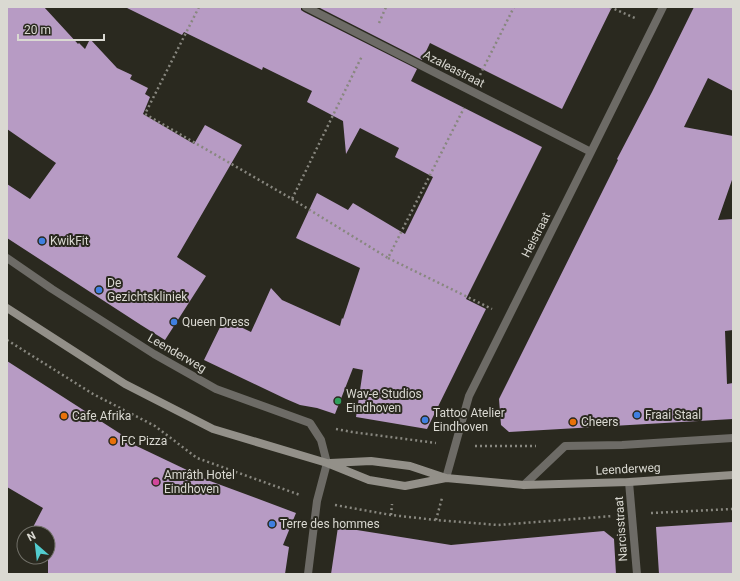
<svg xmlns="http://www.w3.org/2000/svg" width="740" height="581" font-family="Roboto,sans-serif">
  <style>
    .building { fill: #b79bc4 }
    .lines { fill: none; stroke-linecap: round; stroke-linejoin: round }
    .path { stroke: #88877f; stroke-width: 2.5; stroke-dasharray: 2 3; stroke-linecap: butt }
    .minor { stroke: #6d6b66; stroke-width: 8 }
    .secondary { stroke: #939089; stroke-width: 8 }
    .shop-dot { fill: #3f7fe0; stroke: #2a291f; stroke-width: 1.5 }
    .leisure-dot { fill: #2e9e5b; stroke: #2a291f; stroke-width: 1.5 }
    .food-dot { fill: #e8710a; stroke: #2a291f; stroke-width: 1.5 }
    .hotel-dot { fill: #d1479c; stroke: #2a291f; stroke-width: 1.5 }
    .labels { text-anchor: middle; dominant-baseline: central; stroke-width: 4; stroke-linejoin: round; paint-order: stroke }
    .street-label { font-size: 12px; fill: #dad9d2; stroke: #2a291f }
    .poi-label { font-size: 12px; fill: #dad9d2; stroke: #2a291f; text-anchor: start }
  </style>
  <rect width="100%" height="100%" fill="#2a291f"/>
  <path class="building" d="M7,7H44L78,44L79,43L85,49L90,39L117,68L132,75L130,79L148,88L145,94L150,97L143,114L194,144L205,125L242,145L177,257L206,276L165,340L141,325L7,238V184L30,199L56,163L7,129Z
    M125,7H301V10L304,12L417,69L411,81L542,147L466,299L486,309L427,429L356,417L363,370L353,368L335,414L317,408L300,405L286,399L204,360L224,319L251,332L271,288L282,300L340,326L342,318L343,319L360,268L296,238L317,193L348,210L353,203L405,234L433,177L395,157L399,148L360,128L346,154L343,121L307,102L312,91L263,67L262,70L184,32L182,35Z
    M318,7H612L562,109L430,43L422,60Z
    M694,7H733V91L708,78L684,127L733,136V177L718,220L733,219V330L725,331L727,384L733,383V419L509,432L501,425L499,399L618,160L617,159L652,92Z
    M7,361L127,438L126,441L210,481L296,513L283,545L289,547L285,574H48V533H30L43,508L7,487Z
    M733,522V574H659L656,527Z
    M338,527L451,545L604,531L614,539L616,574H331Z"/>
  <g class="lines">
    <path class="path" d="M199,7L145,114L292,199L362,56
      M610,7L637,19
      M379,23L386,7
      M480,75L514,7
      M292,199L388,258L464,108
      M388,258L492,309
      M7,340L93,394L155,426L197,458L300,495
      M336,429L352,432L436,443
      M475,446H536
      M335,505L391,515L436,520L498,525L613,516
      M651,513L733,509
      M391,515L392,504
      M436,520L442,498"/>
    <path class="minor" d="M306,7L591,152
      M7,258L52,289L154,354L216,389L310,423L321,440L327,463L317,501L308,574
      M446,478L469,396L591,152L663,7
      M629,482L637,574
      M524,485L565,446L622,445L733,438"/>
    <path class="secondary" d="M7,308L125,384L213,429L327,463L369,480L405,486L446,478L524,485L629,482L733,475
      M330,463L371,461L410,466L446,478"/>
  </g>
  <g class="shop-dot">
    <circle cx="42" cy="241" r="4"/>
    <circle cx="99" cy="290" r="4"/>
    <circle cx="174" cy="322" r="4"/>
    <circle cx="637" cy="415" r="4"/>
    <circle cx="425" cy="420" r="4"/>
    <circle cx="272" cy="524" r="4"/>
  </g>
  <circle class="leisure-dot" cx="338" cy="401" r="4"/>
  <g class="food-dot">
    <circle cx="64" cy="416" r="4"/>
    <circle cx="573" cy="422" r="4"/>
    <circle cx="113" cy="441" r="4"/>
  </g>
  <circle class="hotel-dot" cx="156" cy="482" r="4"/>
  <g class="labels">
    <g class="street-label">
      <text transform="translate(454 69) rotate(27)">Azaleastraat</text>
      <text transform="translate(536 235) rotate(-63)">Heistraat</text>
      <text transform="translate(177 353) rotate(30)">Leenderweg</text>
      <text transform="translate(628 469) rotate(-3)">Leenderweg</text>
      <text transform="translate(621 529) rotate(-94)">Narcisstraat</text>
    </g>
    <g class="poi-label">
      <text x="50" y="241">KwikFit</text>
      <text x="107" y="283">De<tspan x="107" dy="14">Gezichtskliniek</tspan></text>
      <text x="182" y="322">Queen Dress</text>
      <text x="346" y="394">Wav-e Studios<tspan x="346" dy="14">Eindhoven</tspan></text>
      <text x="433" y="413">Tattoo Atelier<tspan x="433" dy="14">Eindhoven</tspan></text>
      <text x="645" y="415">Fraai Staal</text>
      <text x="72" y="416">Cafe Afrika</text>
      <text x="581" y="422">Cheers</text>
      <text x="121" y="441">FC Pizza</text>
      <text x="164" y="475">Amrâth Hotel<tspan x="164" dy="14">Eindhoven</tspan></text>
      <text x="280" y="524">Terre des hommes</text>
    </g>
  </g>
  <rect width="740" height="581" fill="none" stroke="#dad9d2" stroke-width="16"/>
  <g transform="translate(36 545) rotate(332)"><circle r="19" fill="#2a291f" stroke="#706f67"/>
  <path d="M0-3L7 15L0 10L-7 15Z" fill="#52cdcf"/>
  <text y="-6" font-size="11" font-weight="bold" text-anchor="middle" fill="#dad9d2">N</text>
  </g>
  <path d="M18 34v6h86v-6" fill="none" stroke="#dad9d2" stroke-width="2"/>
  <text x="24" y="34" font-size="12" fill="#dad9d2" stroke="#2a291f" stroke-width="3" paint-order="stroke">20 m</text>
</svg>
